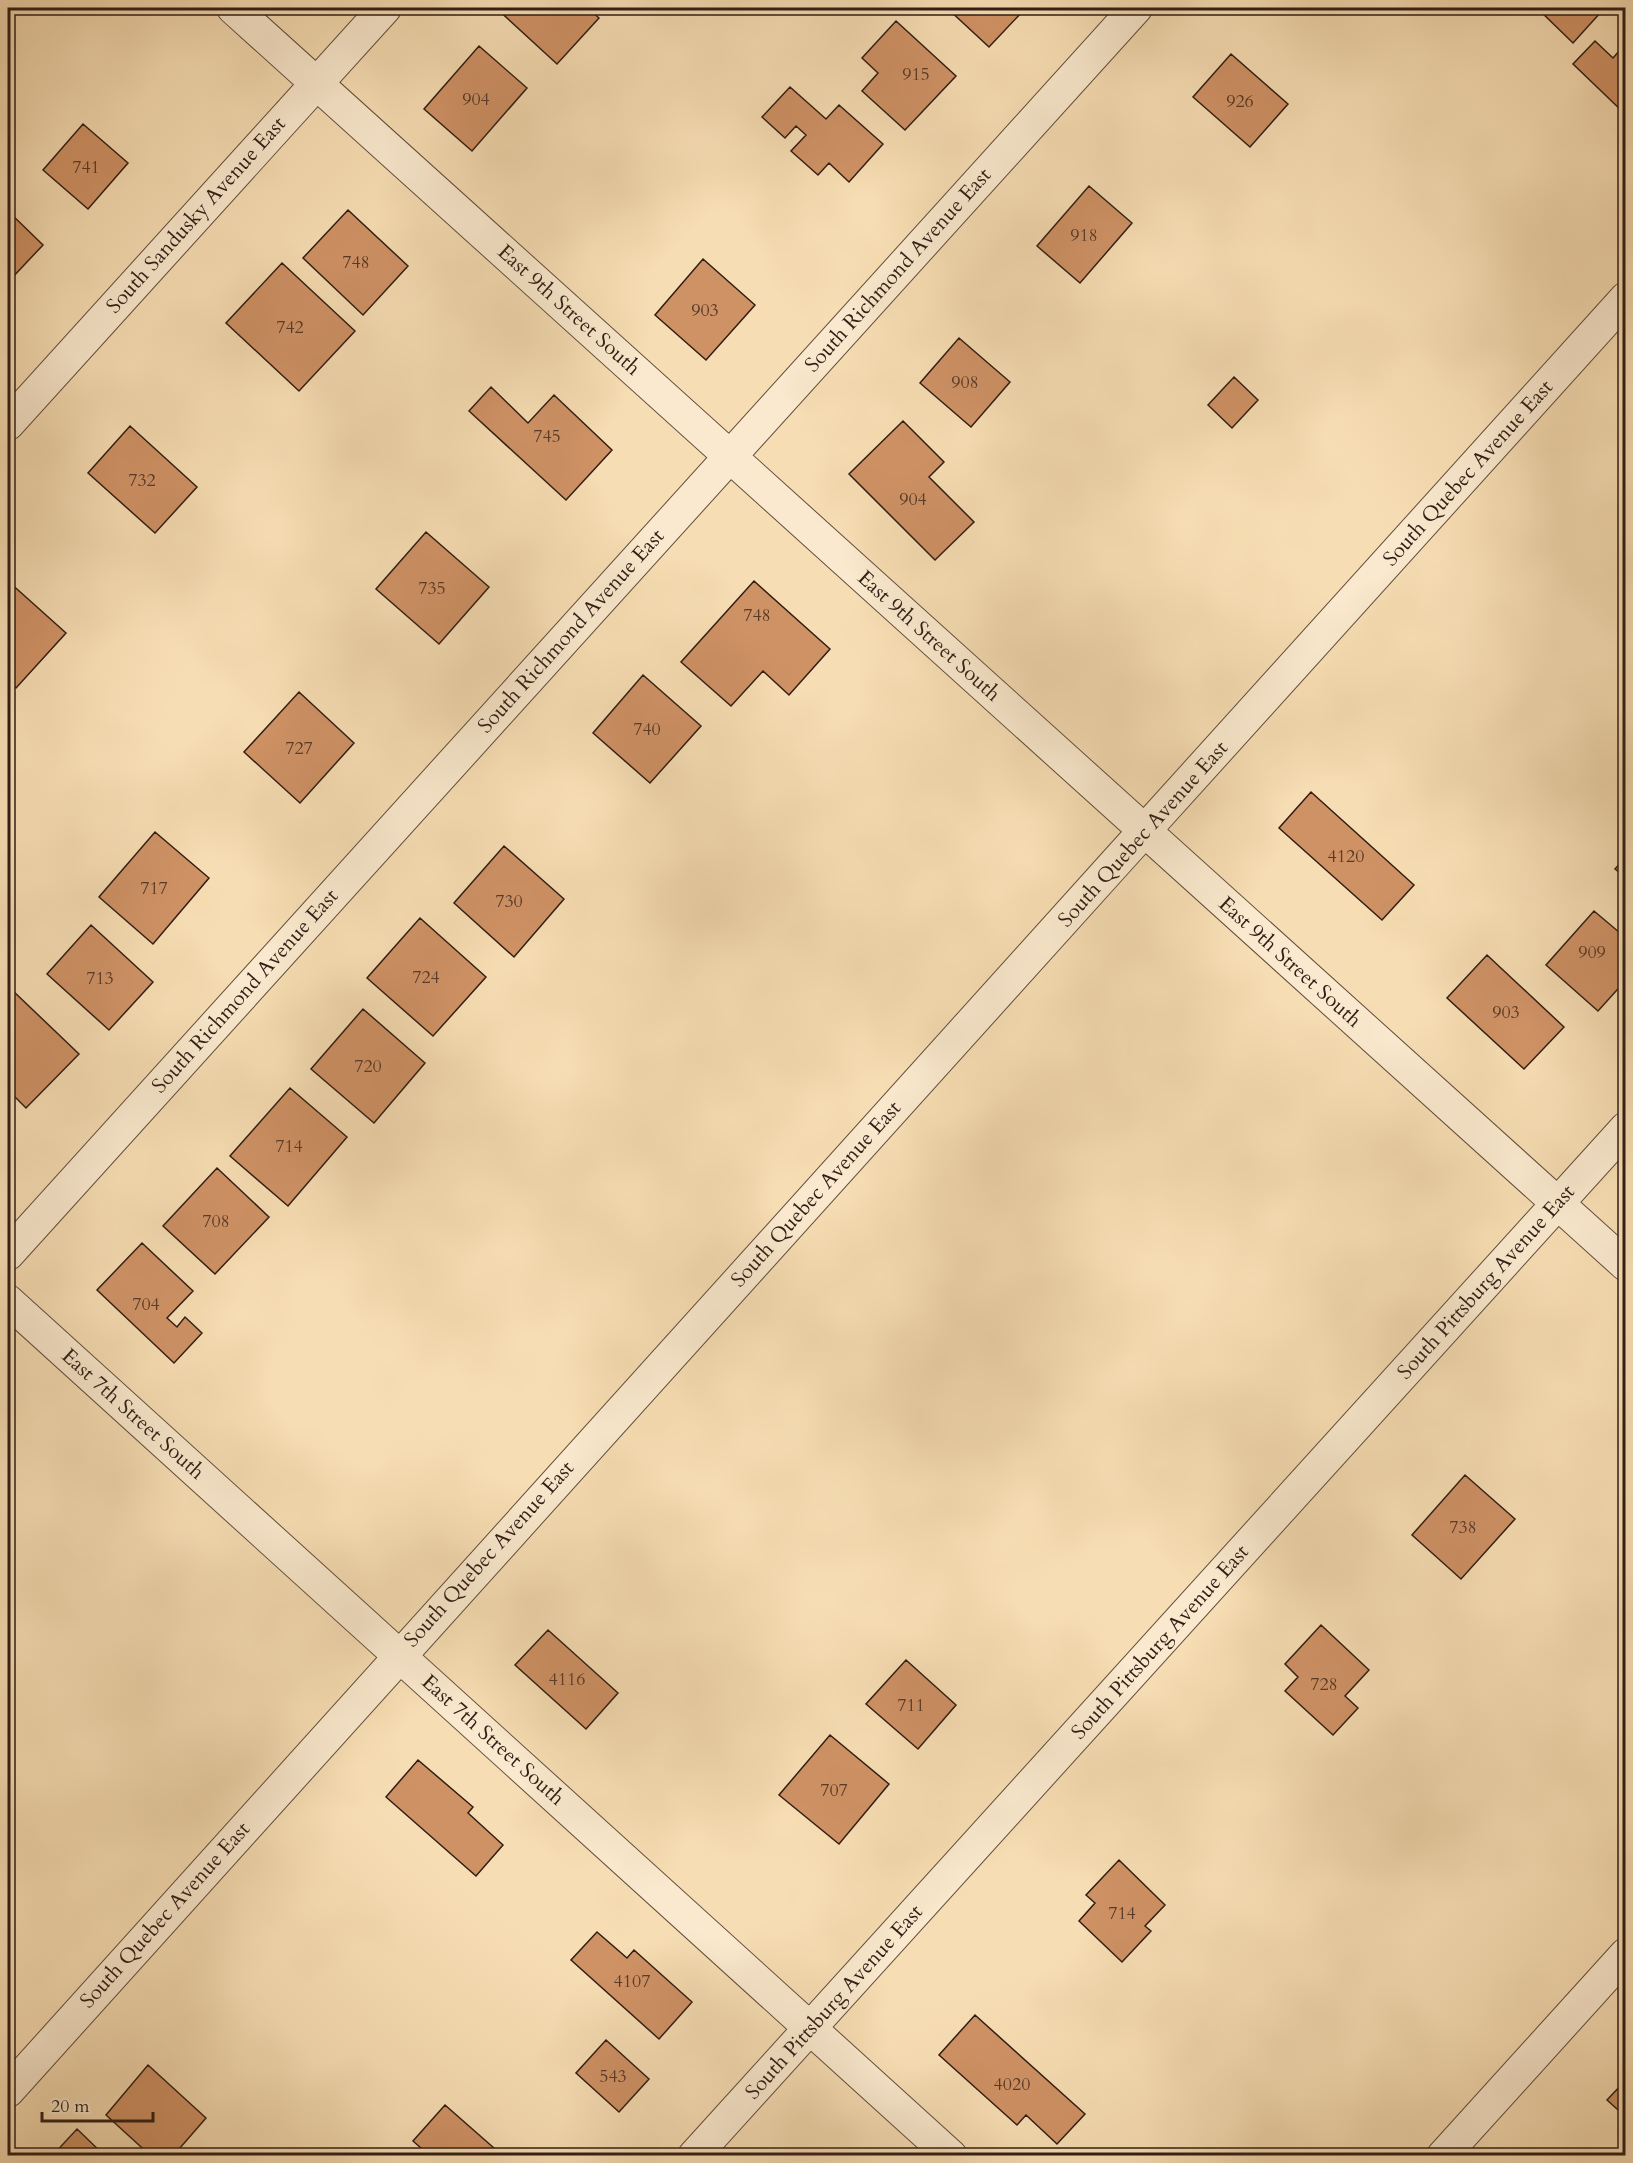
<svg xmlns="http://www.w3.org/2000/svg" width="1633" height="2163" font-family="Cardo,serif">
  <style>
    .building { fill: #cf9265; stroke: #301d15; stroke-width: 1.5 }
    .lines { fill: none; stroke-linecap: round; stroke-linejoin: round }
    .minor-casing { stroke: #624d3c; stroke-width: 34 }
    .minor { stroke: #fae9ce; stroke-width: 32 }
    .labels { text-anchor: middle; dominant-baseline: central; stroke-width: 5; stroke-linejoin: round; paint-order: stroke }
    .number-label { font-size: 18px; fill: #583a29 }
    .street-label { font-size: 21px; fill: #301d15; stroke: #fae9ce }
  </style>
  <rect width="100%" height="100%" fill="#f7ddb3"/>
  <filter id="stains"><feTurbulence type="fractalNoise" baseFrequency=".00333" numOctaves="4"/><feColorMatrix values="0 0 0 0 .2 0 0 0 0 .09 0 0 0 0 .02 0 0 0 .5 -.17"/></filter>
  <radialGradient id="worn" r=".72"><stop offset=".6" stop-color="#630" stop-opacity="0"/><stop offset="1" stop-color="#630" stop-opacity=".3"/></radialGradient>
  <path class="building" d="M496,8H588L599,18L557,64Z
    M947,8H1018L1022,12L989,47Z
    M1537,8H1597L1601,12L1573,43Z
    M896,21L956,76L905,130L862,91L878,73L862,58Z
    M1595,41L1613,58L1620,50L1626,55V111L1624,113L1573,64Z
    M479,46L527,88L472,151L424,109Z
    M1231,54L1288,104L1250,147L1193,97Z
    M790,87L826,119L839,105L883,144L849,182L829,163L818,175L791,151L806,135L796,126L785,138L762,117Z
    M83,124L128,163L88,209L43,170Z
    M1089,186L1132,223L1080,283L1037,246Z
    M348,210L408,266L363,315L303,258Z
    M8,211L43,245L8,282Z
    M703,259L755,305L706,360L655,315Z
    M282,263L355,331L299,391L226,323Z
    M959,338L1010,382L971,427L920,383Z
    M1234,377L1258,400L1232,428L1208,405Z
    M491,387L528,423L554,395L612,450L566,500L469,411Z
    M903,421L944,462L929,477L974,522L935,560L849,474Z
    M130,426L197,487L155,533L88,473Z
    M426,532L489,587L439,644L376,589Z
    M8,581L66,633L16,688L8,681Z
    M754,581L830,649L789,695L763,671L731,706L681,662Z
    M643,675L701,726L650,783L593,733Z
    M299,692L354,743L300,803L244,752Z
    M1311,792L1414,885L1382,920L1279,828Z
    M155,832L209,878L153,944L99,897Z
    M504,846L564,899L514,957L454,903Z
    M1626,857V878L1615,869Z
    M1594,911L1626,938V980L1598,1011L1546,965Z
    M420,918L486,977L433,1036L367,978Z
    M91,925L153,982L109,1030L47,974Z
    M1487,955L1564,1027L1524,1069L1447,998Z
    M11,989L79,1054L26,1108L8,1090V992Z
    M363,1009L425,1063L374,1123L311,1069Z
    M290,1088L347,1137L288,1206L230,1156Z
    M217,1168L269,1217L215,1274L163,1226Z
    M142,1243L193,1291L167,1318L177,1327L185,1317L202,1333L174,1363L97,1290Z
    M1465,1475L1515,1519L1461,1579L1412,1535Z
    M1321,1625L1369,1670L1345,1696L1358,1708L1333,1735L1285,1691L1298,1677L1285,1664Z
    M548,1630L618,1693L586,1729L515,1665Z
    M906,1660L956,1705L918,1749L866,1704Z
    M830,1735L889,1784L839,1844L779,1795Z
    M418,1760L473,1807L468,1813L503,1845L476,1876L386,1797Z
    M1119,1860L1165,1905L1145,1926L1151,1931L1122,1962L1079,1921L1095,1903L1086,1895Z
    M597,1932L627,1958L634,1950L692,2002L659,2039L571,1960Z
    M975,2015L1085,2114L1057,2144L1026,2115L1017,2125L939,2055Z
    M606,2040L649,2079L619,2112L576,2073Z
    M148,2065L206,2118L173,2156H151L106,2115Z
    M1626,2080V2117L1607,2100Z
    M445,2105L503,2156H430L413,2141Z
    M77,2129L105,2156H52Z"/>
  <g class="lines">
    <defs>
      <path id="minor" d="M233,8L1626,1265
        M8,424L385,8
        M8,1254L1136,8
        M8,1301L951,2156
        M8,2091C544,1491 1087,896 1626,298
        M694,2156L1626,1128
        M1443,2156L1626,1954"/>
    </defs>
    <use href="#minor" class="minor-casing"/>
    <use href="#minor" class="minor"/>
  </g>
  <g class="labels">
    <g class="number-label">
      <text x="916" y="74">915</text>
      <text x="476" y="99">904</text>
      <text x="1240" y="101">926</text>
      <text x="86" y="167">741</text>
      <text x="1084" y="235">918</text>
      <text x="356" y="262">748</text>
      <text x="705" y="310">903</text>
      <text x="290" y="327">742</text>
      <text x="965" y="382">908</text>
      <text x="547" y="436">745</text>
      <text x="142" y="480">732</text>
      <text x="913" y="499">904</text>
      <text x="432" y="588">735</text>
      <text x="757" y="615">748</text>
      <text x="647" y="729">740</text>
      <text x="299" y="748">727</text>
      <text x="1346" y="856">4120</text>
      <text x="154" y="888">717</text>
      <text x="509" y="901">730</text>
      <text x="1592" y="952">909</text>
      <text x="426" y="977">724</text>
      <text x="100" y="978">713</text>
      <text x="1506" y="1012">903</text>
      <text x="368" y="1066">720</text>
      <text x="289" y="1146">714</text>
      <text x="216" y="1221">708</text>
      <text x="146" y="1304">704</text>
      <text x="1463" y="1527">738</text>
      <text x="567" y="1679">4116</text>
      <text x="1324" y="1684">728</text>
      <text x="911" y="1705">711</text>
      <text x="834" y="1790">707</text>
      <text x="1122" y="1913">714</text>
      <text x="632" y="1981">4107</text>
      <text x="613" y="2076">543</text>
      <text x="1012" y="2084">4020</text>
    </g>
    <g class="street-label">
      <text transform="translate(196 215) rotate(-48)">South Sandusky Avenue East</text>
      <text transform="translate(898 270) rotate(-48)">South Richmond Avenue East</text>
      <text transform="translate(569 310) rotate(42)">East 9th Street South</text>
      <text transform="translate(1468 473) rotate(-48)">South Quebec Avenue East</text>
      <text transform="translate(571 631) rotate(-48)">South Richmond Avenue East</text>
      <text transform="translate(929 636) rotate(42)">East 9th Street South</text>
      <text transform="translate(1143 834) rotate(-48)">South Quebec Avenue East</text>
      <text transform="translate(1290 962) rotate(42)">East 9th Street South</text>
      <text transform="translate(245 991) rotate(-48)">South Richmond Avenue East</text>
      <text transform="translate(816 1194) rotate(-48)">South Quebec Avenue East</text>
      <text transform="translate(1486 1282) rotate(-48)">South Pittsburg Avenue East</text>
      <text transform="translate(133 1414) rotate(42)">East 7th Street South</text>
      <text transform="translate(489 1554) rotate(-48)">South Quebec Avenue East</text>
      <text transform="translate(1160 1642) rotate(-48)">South Pittsburg Avenue East</text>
      <text transform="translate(493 1740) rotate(42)">East 7th Street South</text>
      <text transform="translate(165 1915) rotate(-48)">South Quebec Avenue East</text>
      <text transform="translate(834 2002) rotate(-48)">South Pittsburg Avenue East</text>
    </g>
  </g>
  <rect width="1633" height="2163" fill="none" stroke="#f7ddb3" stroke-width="30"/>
  <rect x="9" y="9" width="1615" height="2145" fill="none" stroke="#301d15" stroke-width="3"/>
  <rect x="15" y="15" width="1603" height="2133" fill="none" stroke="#301d15" stroke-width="1.5"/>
  <path d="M42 2112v9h111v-9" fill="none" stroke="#301d15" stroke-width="3"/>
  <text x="51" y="2112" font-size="18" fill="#301d15" stroke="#fae9ce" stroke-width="4.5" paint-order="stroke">20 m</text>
  <rect width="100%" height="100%" filter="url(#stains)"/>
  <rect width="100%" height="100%" fill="url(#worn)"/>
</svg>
